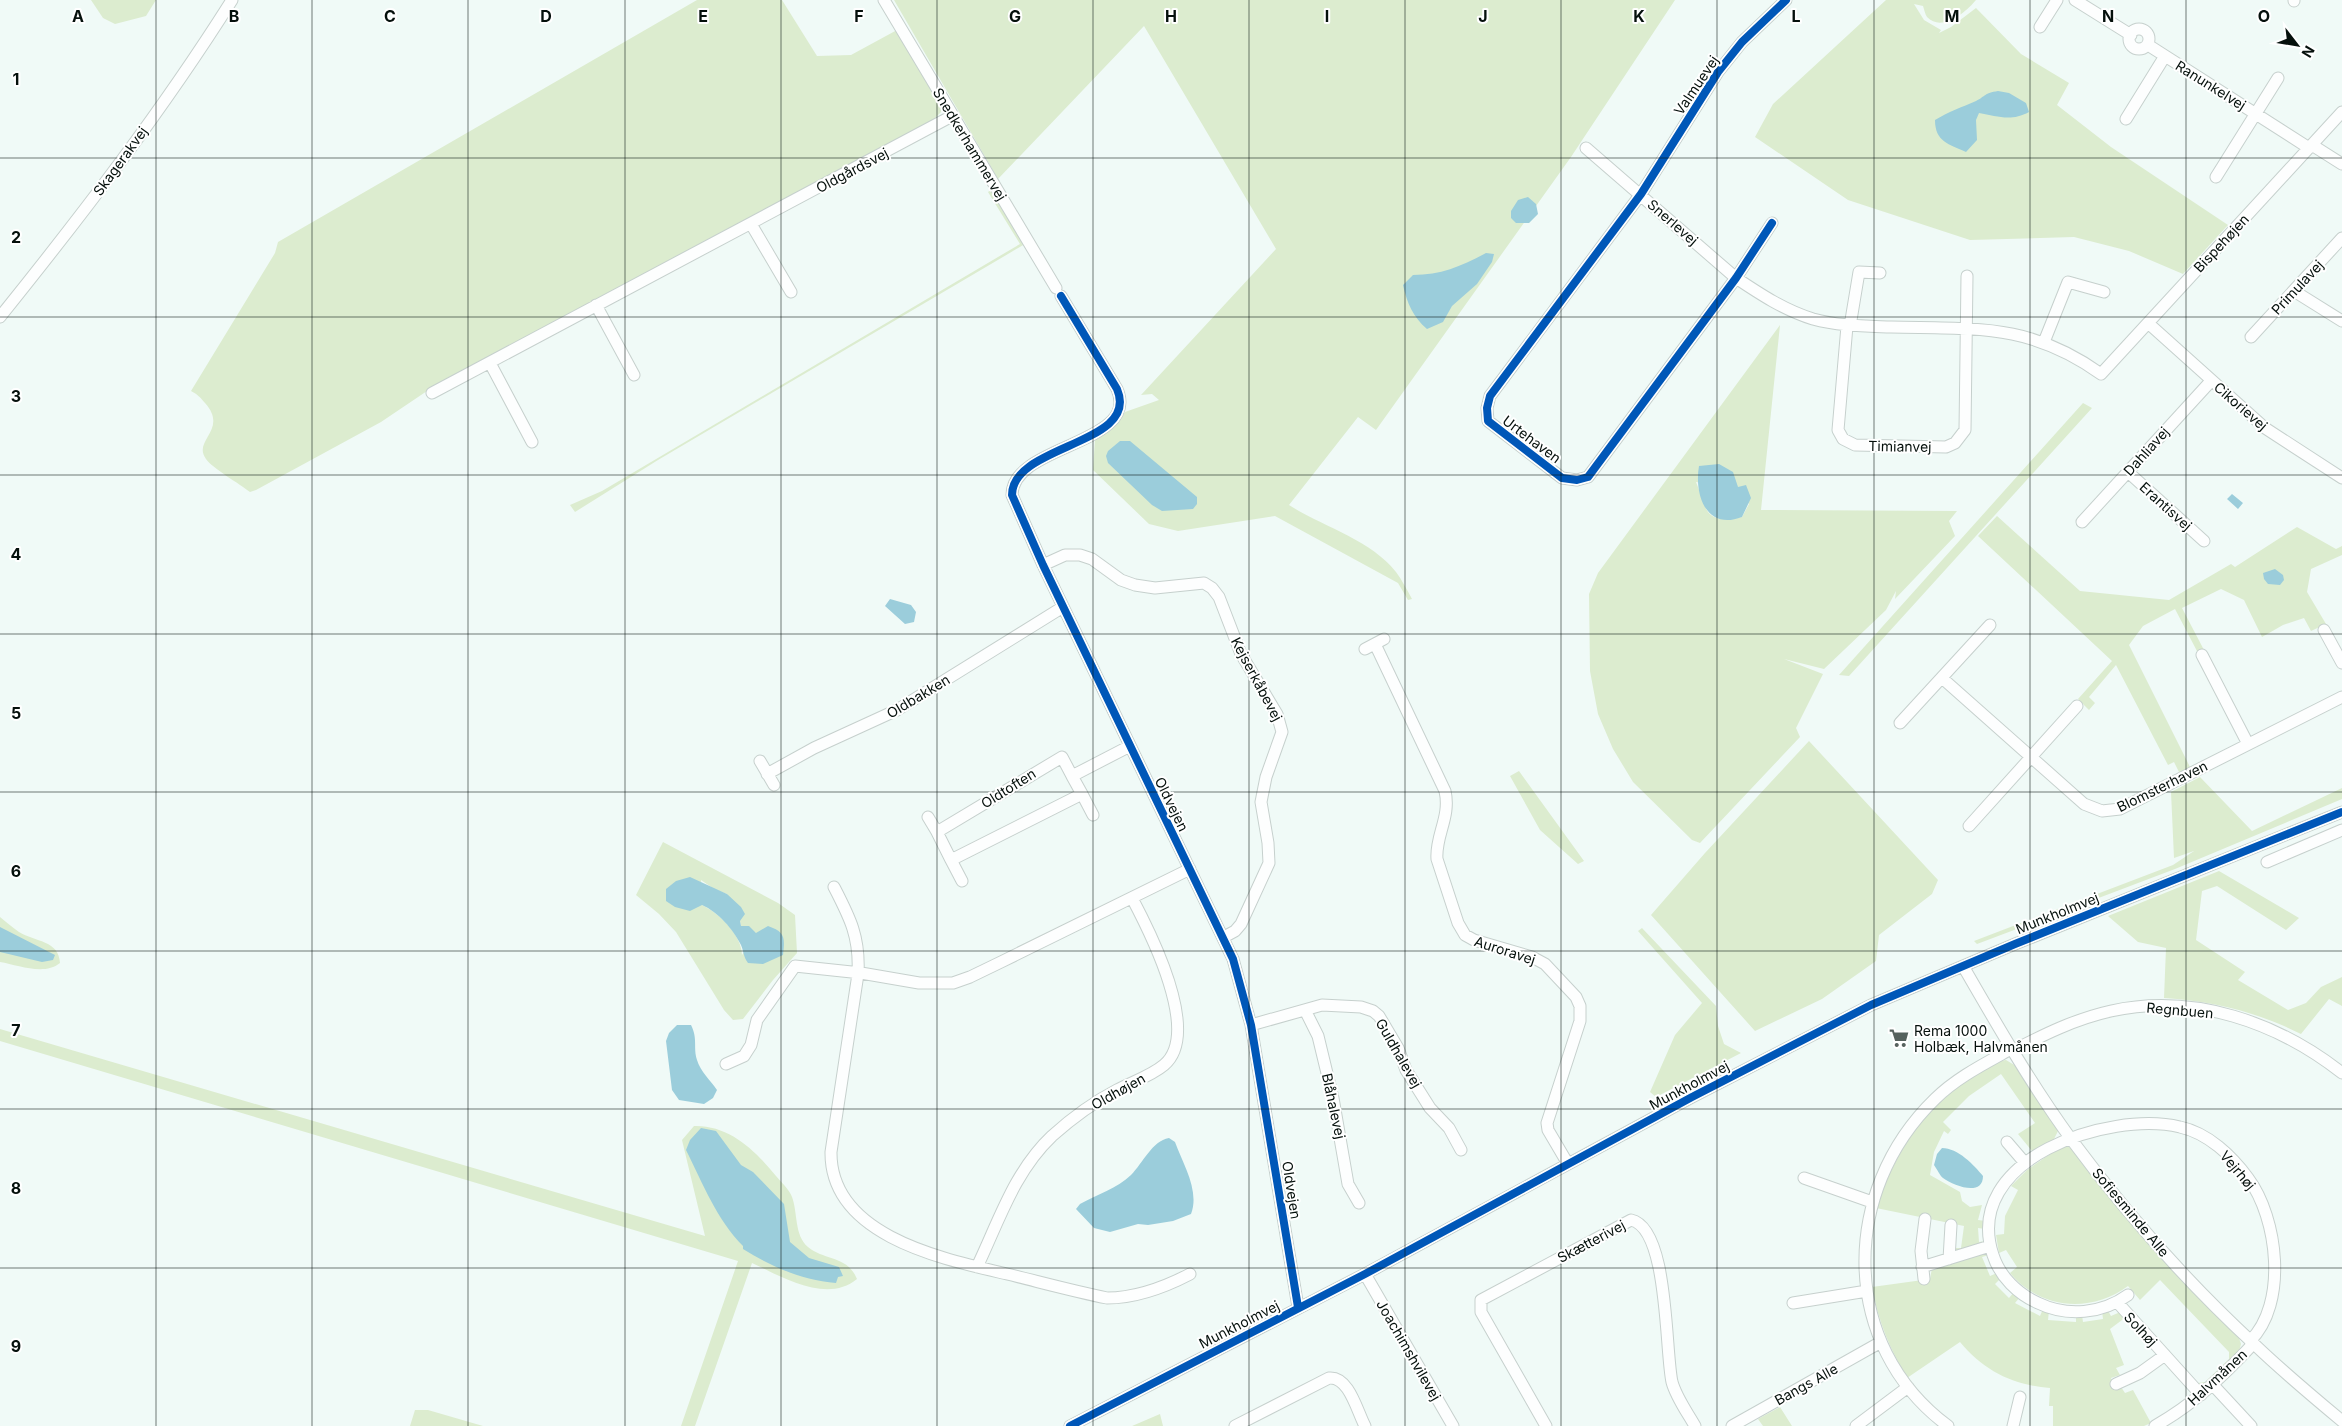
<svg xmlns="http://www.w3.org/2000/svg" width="2342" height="1426" font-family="Inter,sans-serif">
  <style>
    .green { fill: #dceccf; fill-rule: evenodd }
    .water { fill: #9bcddb }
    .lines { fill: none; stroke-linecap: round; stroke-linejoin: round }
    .minor-casing { stroke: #c6d0cd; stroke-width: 13 }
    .minor { stroke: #fdfefe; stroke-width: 11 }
    .cycleway-casing { stroke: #fff; stroke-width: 11 }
    .cycleway { stroke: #0057b8; stroke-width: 8 }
    .grid { fill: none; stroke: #05100c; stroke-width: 1; stroke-opacity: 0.55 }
    .labels { text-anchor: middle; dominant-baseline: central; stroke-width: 4; stroke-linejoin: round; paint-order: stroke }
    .street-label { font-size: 14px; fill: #05100c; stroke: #fff }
    .poi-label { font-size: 14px; fill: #05100c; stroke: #fff; text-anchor: start }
    .grid-label { font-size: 16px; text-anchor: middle; font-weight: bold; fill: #05100c; stroke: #fff; stroke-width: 4; stroke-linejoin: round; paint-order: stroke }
  </style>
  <rect width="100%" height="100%" fill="#f0faf7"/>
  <path class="green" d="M91,0H156L146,16L115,24L103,18Z
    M697,0H782L817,56L851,55L897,30L942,106L941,112L932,121L427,391L381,422L256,490L250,492C240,484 212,468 206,459C192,440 229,430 205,403C200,397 197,394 191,391L275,253L278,242Z
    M894,0H1675L1571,157L1376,430L1358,417L1289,505C1323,527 1370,539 1396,572C1402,580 1407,590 1412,599L1408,600L1398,583L1275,516L1178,531L1149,524L1093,470L1095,439L1114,427L1125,412L1159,400L1152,394L1141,395L1276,249L1144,26L998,179Z
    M1886,0H1976C1967,11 1942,33 1927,17C1925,14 1924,9 1923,6L1914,4L1924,20L1941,30L1939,33L1951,27L1976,8L2021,54L2069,83L2057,105L2111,147L2228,225L2183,274L2129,251L2074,237L1970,240L1848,200L1755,137L1773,104Z
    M992,189L1025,244L658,460L575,512L570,505L602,491L1020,244L988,192Z
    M1780,325L1761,510L1957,511L1949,521L1955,536L1895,599L1896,591L1886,610L1824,669L1784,659L1823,674L1796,728L1800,737L1700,843L1692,840L1633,782L1613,749L1598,714L1590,671L1589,594L1598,573ZM1696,482L1738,488L1749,504L1742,517C1703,524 1708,511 1696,482Z
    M2083,403L2092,408L1849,676L1839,675Z
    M1997,516L2080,591L2169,600L2231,564L2235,567L2297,527L2336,549L2342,546V555L2311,569L2307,592L2326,624L2311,631L2304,618L2283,625L2262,637L2244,600L2221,589L2182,608L2204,650L2198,653L2175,609L2143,626L2129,645L2191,769L2180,774L2174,762L2168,765L2116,665L2089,697L2095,703L2089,710L2078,699L2112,661L1978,536Z
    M1809,741L1938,880L1932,894L1879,935L1876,961L1822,999L1755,1031L1651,915L1705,853Z
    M1519,771L1584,861L1578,864L1540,830L1510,776Z
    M2200,777L2252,831L2342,788V799L2175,869L1977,944L1974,941L2173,865L2194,851L2174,858L2171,792Z
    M663,842L778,903L795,915L797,953L773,980L743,1019L733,1020L724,1010L676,932L659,914L636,895ZM701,880L714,889L727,894L740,921L741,927L756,933L742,955C742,935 719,913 702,905Z
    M2219,871L2299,918L2286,930L2217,886L2202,891L2196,940L2245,972L2238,980L2288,1010L2306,1003L2321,987L2342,977V1006L2329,999L2301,1034C2257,1012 2213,1001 2164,998L2166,948L2138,942L2108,916Z
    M0,917C6,922 12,927 19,932C35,942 59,940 60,963C44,976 18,965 0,962Z
    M1642,928L1716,1006L1718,1026L1724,1044L1741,1053L1656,1097L1650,1092L1675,1035L1702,1003L1638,931Z
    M0,1029L705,1236L682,1140L694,1126C729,1125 755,1150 776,1176C781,1182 789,1189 792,1197C798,1213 794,1235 808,1247C825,1261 847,1255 857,1279C827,1304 782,1277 752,1263L695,1426H681L738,1261L0,1041Z
    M2006,1060L2016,1066L2058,1131L2053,1141L2028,1157H2025L2032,1151L2018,1134L2035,1123L2001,1074L1969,1096L1943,1122L1951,1130L1948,1134L1944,1131L1934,1152L1930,1175L1960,1192L1962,1201L1970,1207L1982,1205L1978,1220L1986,1221L1985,1229L1978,1228L1979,1242L1986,1241L1984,1244L1954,1252V1248H1961L1964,1226L1876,1208C1897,1150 1922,1109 1975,1075C1985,1069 1994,1061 2006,1060Z
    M2063,1145L2069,1147L2075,1152L2173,1271L2239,1338L2241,1344L2239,1351L2204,1387L2198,1383L2205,1382L2229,1359V1352L2160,1280L2140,1300L2128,1286C2090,1314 2040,1309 2010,1273L2017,1267L2006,1250L1999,1253L1996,1235L2004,1234L2005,1216L2018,1190L2011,1186L2027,1170Z
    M1987,1252L1989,1255L1982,1257L1990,1276L1997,1273L2000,1279L1995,1284L2009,1298L2014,1292L2020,1297L2015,1303L2040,1316L2043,1309L2049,1311L2048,1320L2076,1322V1315H2082L2083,1322L2103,1319L2102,1311L2107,1309L2111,1316L2118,1313L2116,1307L2126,1317L2110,1329L2124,1365L2116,1368L2120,1375L2111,1378L2115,1388L2121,1387L2125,1393L2133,1390L2151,1423L2144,1426H2053V1406H2049L2050,1388C2013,1385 1984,1371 1960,1342L1907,1378C1890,1349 1878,1321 1872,1287L1930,1279L1932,1268Z
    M1780,1407L1792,1426H1763L1758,1419Z
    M415,1410H428L483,1426H410Z
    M1160,1414L1163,1426H1132Z"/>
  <path class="water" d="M1998,91L2009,93L2026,103L2029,112C2011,122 1997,116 1979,113L1976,120L1977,140L1966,152C1949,144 1935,142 1935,120C1948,112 1962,107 1976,101C1986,96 1984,93 1998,91Z
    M1528,197L1536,204L1538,214L1529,223H1516L1511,218V211L1518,200Z
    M1486,253L1494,254L1492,262L1477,284L1452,306L1443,322L1427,329C1413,317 1407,303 1403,285L1413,275C1441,275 1462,266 1486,253Z
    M1120,441H1130L1197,497V504L1193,509L1162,511L1152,505L1108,463L1106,456L1108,451Z
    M1719,464L1733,472L1738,487L1746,485L1751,498L1742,517C1706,531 1694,494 1699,466Z
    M2232,494L2243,503L2238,509L2227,499Z
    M2275,569L2283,575L2284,580L2280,585L2268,584L2264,579L2263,573Z
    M890,599L911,605L916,612L914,622L905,624L885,606Z
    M690,877L727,894L741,907L745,914L740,921L741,926H749L756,933L768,926C785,932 785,937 783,955L763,964L748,963C743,956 744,952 741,945C733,929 718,912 702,905L690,911L675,907L666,901V889L676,881Z
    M0,927L55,955L53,960L42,962L0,952Z
    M677,1025H691C698,1039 693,1047 697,1060C700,1071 711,1081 717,1090L713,1098L704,1104L679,1100L672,1090L666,1041L669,1033Z
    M701,1128L716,1131L741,1165L753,1172L784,1204L790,1242L809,1258L839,1267L843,1276L838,1277L836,1283C802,1280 772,1267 743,1249V1246C717,1220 702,1182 686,1150L690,1140Z
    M1169,1138L1175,1142C1183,1164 1200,1191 1191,1214L1173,1221L1148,1225L1138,1224L1110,1232L1094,1228L1076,1209L1080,1204C1096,1195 1118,1188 1131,1175C1143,1163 1152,1141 1169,1138Z
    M1942,1148C1958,1148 1974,1165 1983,1176C1983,1197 1954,1186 1943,1178C1940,1176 1937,1169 1934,1165L1937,1154Z"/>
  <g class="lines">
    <defs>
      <path id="minor" d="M884,0L1056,288
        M2075,0L2131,35
        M2294,1V0
        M2040,27L2057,0
        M2129 39a10 10 0 1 1 20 0a10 10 0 1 1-20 0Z
        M2148,45L2309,148
        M2126,119L2165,56
        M2312,145L2342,164
        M1586,148L1736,278C1760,294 1784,310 1813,319C1838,326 1865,326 1891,327C1975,329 2030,323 2101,374L2342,112
        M2216,177L2278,78
        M1772,223L1736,278L1588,477L1577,480L1562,478L1488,421L1487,408L1490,396L1641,194L1718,72L1742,42L1786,0
        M751,224L791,292
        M2294,291L2342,321
        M1061,296L1117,389C1141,445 1012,444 1012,495L1043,565L1233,959L1251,1025L1298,1307
        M596,305L634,375
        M0,317C82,215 162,111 232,0
        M2148,323L2265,428L2342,478
        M1847,326L1838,430L1843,439L1855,445L1946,447L1955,443L1965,430L1967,276
        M1850,326L1859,272L1880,273
        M2251,337L2342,238
        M2044,342L2068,282L2104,292
        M490,363L532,442
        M432,393L952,116
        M2128,472L2204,541
        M2082,522L2211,381
        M1043,565L1065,555H1080L1092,559L1121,580L1135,585L1155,588L1204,583L1212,588L1219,597L1241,654L1277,714L1282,732L1266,777L1261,802L1268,843L1269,863L1241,924L1235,931L1224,937
        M2324,630L2342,663
        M1375,644L1445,791C1451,817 1435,836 1437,859L1458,923L1465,935L1474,940L1532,957L1545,964L1576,997L1580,1006V1021L1547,1123L1548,1130L1568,1164
        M1365,649L1384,639
        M2202,655L2248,744
        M1942,678L2084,804L2102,811L2120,809L2342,697
        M1900,723L1990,625
        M760,761L774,785
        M767,774L814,748L897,710L1063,607
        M1072,776L1082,794L951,860L937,832L1062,757L1072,776L1130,746
        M1082,794L1093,815
        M928,817L937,832
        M1969,826L2077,706
        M951,860L962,881
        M2267,862L2342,830
        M834,887C850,918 860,937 858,974L831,1152C830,1236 943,1259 1007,1274C1040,1282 1073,1291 1107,1298C1135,1298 1165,1287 1190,1274
        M1963,966C1997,1025 2031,1084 2071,1139C2125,1212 2187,1282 2254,1344C2282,1371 2312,1396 2342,1421
        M1305,1010L1318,1036L1333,1098L1348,1184L1359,1203
        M1251,1025L1322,1005L1361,1007L1373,1011L1379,1016L1398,1048L1406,1070L1430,1108L1449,1128L1461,1150
        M2012,1051C2043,1035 2075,1019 2111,1011C2194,993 2277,1022 2342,1073
        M726,1064L744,1056L751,1045L757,1020L795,966L861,973L919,983H953L970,977L1001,962L1190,869
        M2007,1142L2025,1163
        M1804,1178L1872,1202
        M1949,1259L1951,1225
        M977,1267C999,1221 1014,1172 1052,1136C1072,1118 1094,1102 1117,1090C1132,1082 1151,1076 1164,1065C1202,1033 1150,932 1132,898
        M1922,1267L1990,1246
        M1365,1274L1453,1426
        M1924,1279L1921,1251L1925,1219
        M2128,1295C2102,1314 2067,1317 2038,1303C2018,1294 2000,1277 1993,1255C1961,1159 2109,1110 2180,1127C2208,1133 2232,1156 2248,1178C2278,1218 2288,1304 2250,1341
        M2117,1302L2201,1395
        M1793,1303L1867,1291
        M2116,1384L2140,1373L2165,1355
        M2213,1385L2251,1426
        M1070,1426L1365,1274L1692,1097L1871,1005L2015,944L2342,812
        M1235,1426L1329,1378C1349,1376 1357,1411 1365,1426
        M1546,1426L1481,1312V1300L1631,1220C1669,1228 1665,1351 1672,1382C1676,1397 1687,1412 1695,1426
        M1732,1426L1881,1342
        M1856,1426L1908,1387
        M1948,1426C1839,1345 1840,1191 1935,1099C1956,1078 1984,1064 2011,1049
        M2013,1426L2020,1397
        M2155,1426C2194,1404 2223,1376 2253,1344"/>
    </defs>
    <use href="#minor" class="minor-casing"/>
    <use href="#minor" class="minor"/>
    <defs>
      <path id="cycleway" d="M1772,223L1736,278L1588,477L1577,480L1562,478L1488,421L1487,408L1490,396L1641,194L1718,72L1742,42L1786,0
        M1061,296L1117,389C1141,445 1012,444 1012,495L1043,565L1233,959L1251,1025L1298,1307
        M1070,1426L1365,1274L1692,1097L1871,1005L2015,944L2342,812"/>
    </defs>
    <use href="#cycleway" class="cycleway-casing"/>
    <use href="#cycleway" class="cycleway"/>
  </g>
  <path class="grid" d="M156,0V1426M312,0V1426M468,0V1426M625,0V1426M781,0V1426M937,0V1426M1093,0V1426M1249,0V1426M1405,0V1426M1561,0V1426M1717,0V1426M1874,0V1426M2030,0V1426M2186,0V1426M0,158H2342M0,317H2342M0,475H2342M0,634H2342M0,792H2342M0,951H2342M0,1109H2342M0,1268H2342"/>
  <defs>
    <symbol id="supermarket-bare" viewBox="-9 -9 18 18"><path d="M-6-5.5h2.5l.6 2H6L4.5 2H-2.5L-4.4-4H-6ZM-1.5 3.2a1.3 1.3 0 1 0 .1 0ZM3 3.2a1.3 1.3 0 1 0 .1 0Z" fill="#57625e" stroke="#fff" stroke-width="2.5" paint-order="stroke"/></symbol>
  </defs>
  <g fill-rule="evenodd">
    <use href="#supermarket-bare" x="1885" y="1024" width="28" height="28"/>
  </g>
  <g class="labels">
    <g class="street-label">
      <text transform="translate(1696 85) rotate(-56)">Valmuevej</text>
      <text transform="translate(2211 85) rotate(32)">Ranunkelvej</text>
      <text transform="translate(970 144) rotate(59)">Snedkerhammervej</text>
      <text transform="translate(120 161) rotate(-54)">Skagerakvej</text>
      <text transform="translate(852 170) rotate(-28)">Oldgårdsvej</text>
      <text transform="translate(1673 222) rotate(41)">Snerlevej</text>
      <text transform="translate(2221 243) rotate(-47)">Bispehøjen</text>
      <text transform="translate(2297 287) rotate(-47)">Primulavej</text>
      <text transform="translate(2241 406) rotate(41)">Cikorievej</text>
      <text transform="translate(1532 439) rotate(37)">Urtehaven</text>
      <text transform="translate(1900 446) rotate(1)">Timianvej</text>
      <text transform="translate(2146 451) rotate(-48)">Dahliavej</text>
      <text transform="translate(2166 506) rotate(42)">Erantisvej</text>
      <text transform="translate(1257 679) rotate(62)">Kejserkåbevej</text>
      <text transform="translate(918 696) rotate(-31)">Oldbakken</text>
      <text transform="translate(2162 786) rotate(-26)">Blomsterhaven</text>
      <text transform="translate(1008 788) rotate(-32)">Oldtoften</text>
      <text transform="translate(1172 804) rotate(64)">Oldvejen</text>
      <text transform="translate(2057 913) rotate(-22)">Munkholmvej</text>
      <text transform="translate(1505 950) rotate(18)">Auroravej</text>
      <text transform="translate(2180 1010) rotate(5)">Regnbuen</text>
      <text transform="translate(1399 1053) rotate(60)">Guldhalevej</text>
      <text transform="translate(1689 1085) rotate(-28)">Munkholmvej</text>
      <text transform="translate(1118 1091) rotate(-29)">Oldhøjen</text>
      <text transform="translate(1334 1106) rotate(78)">Blåhalevej</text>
      <text transform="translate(2238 1170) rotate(50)">Vejrhøj</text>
      <text transform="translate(1292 1190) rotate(81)">Oldvejen</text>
      <text transform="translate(2131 1212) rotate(50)">Sofiesminde Alle</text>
      <text transform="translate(1591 1241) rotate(-28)">Skætterivej</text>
      <text transform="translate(1239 1324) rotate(-27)">Munkholmvej</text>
      <text transform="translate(2141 1329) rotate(47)">Solhøj</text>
      <text transform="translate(1409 1350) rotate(60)">Joachimshvilevej</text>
      <text transform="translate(2217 1377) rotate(-43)">Halvmånen</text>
      <text transform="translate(1806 1384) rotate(-29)">Bangs Alle</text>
    </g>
    <g class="poi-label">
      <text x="1914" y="1030">Rema 1000<tspan x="1914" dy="16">Holbæk, Halvmånen</tspan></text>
    </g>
  </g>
  <g class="grid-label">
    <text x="78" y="22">A</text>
    <text x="234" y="22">B</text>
    <text x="390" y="22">C</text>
    <text x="546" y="22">D</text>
    <text x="703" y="22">E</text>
    <text x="859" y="22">F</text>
    <text x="1015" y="22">G</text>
    <text x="1171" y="22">H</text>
    <text x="1327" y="22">I</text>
    <text x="1483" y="22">J</text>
    <text x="1639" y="22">K</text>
    <text x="1796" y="22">L</text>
    <text x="1952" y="22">M</text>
    <text x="2108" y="22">N</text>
    <text x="2264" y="22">O</text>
    <text x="16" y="85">1</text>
    <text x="16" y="243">2</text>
    <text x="16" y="402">3</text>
    <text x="16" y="560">4</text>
    <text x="16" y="719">5</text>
    <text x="16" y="877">6</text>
    <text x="16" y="1036">7</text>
    <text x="16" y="1194">8</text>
    <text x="16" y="1352">9</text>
  </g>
  <g transform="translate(2297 45) rotate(121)" stroke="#ffffff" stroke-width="4" paint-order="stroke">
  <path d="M0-4L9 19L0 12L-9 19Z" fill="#05100c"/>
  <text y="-8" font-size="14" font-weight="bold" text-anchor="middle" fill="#05100c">N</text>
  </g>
</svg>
